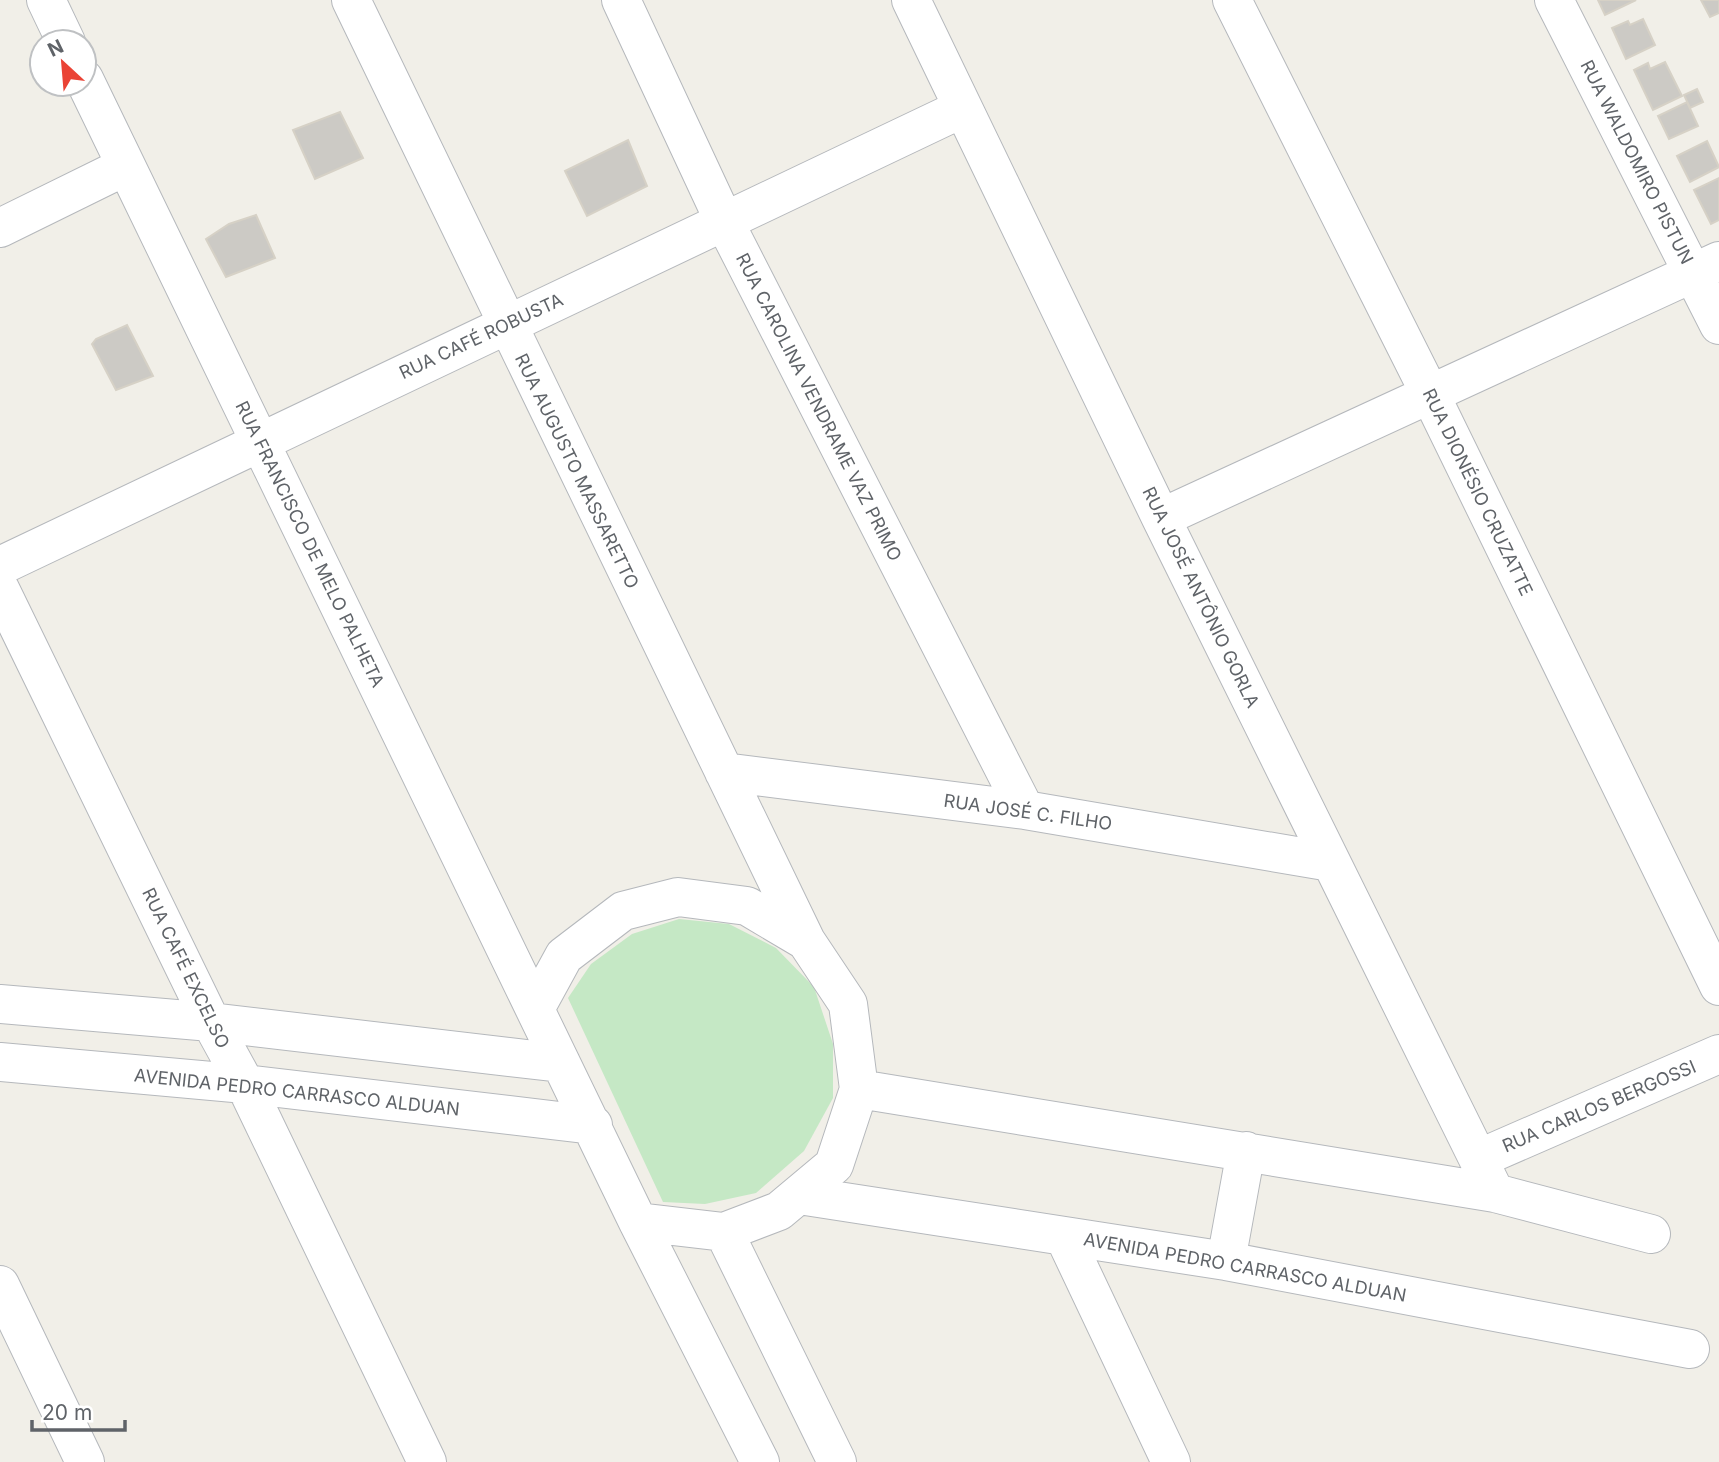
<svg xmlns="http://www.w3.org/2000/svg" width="1719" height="1462" font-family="Inter,sans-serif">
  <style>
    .green { fill: #c5e8c5 }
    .building { fill: #cccac5; stroke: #d6d1c6; stroke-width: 2 }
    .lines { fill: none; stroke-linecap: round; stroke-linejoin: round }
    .minor-casing { stroke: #b5b8bc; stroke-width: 40 }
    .minor { stroke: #fff; stroke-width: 38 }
    .labels { text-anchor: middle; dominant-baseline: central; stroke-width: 6; stroke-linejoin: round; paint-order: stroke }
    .street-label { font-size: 18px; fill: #5f6368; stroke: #fff }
  </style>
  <rect width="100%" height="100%" fill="#f1efe8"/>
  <path class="green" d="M679,919L729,924L776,948L814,987L833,1044V1098L804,1151L756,1193L705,1204L663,1202L568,998L591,964L632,934Z"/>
  <path class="building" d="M1598,0H1636L1605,15Z
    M1701,0H1719V13L1710,17Z
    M1643,19L1655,45L1626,59L1612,28L1628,21L1630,25Z
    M1665,62L1682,96L1653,110L1634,70L1648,63L1650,69Z
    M1697,89L1703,102L1690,108L1684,95Z
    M1687,102L1698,126L1669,139L1658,116Z
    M340,112L363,158L315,179L293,130Z
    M628,140L647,186L587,216L565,171Z
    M1707,141L1719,167L1690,182L1677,156Z
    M1719,178V220L1711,224L1694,190Z
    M256,215L275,258L226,277L206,239L229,224Z
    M127,325L153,376L116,390L92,344L96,339Z"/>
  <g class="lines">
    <defs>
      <path id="minor" d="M46,0L66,42
        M351,0L806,941
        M621,0L724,221L1025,810
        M911,0L1161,518L1495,1193
        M1232,0L1430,394L1719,986
        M1554,0L1719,325
        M84,79L638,1222L760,1462
        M0,228L126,166
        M1161,518L1719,261
        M0,566L963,108
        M0,589L211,1022L245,1084L427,1462
        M724,772L1025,810L1331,862
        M0,1004L211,1022L561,1063
        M535,1009L564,956L623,911L678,897L747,906L806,941L848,1004L859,1089L834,1165L779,1211L724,1232L638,1222
        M0,1062L245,1084L593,1125
        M859,1089L1495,1193L1651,1234
        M1478,1159L1719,1054
        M799,1195L1226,1261L1690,1349
        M724,1232L837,1462
        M1064,1236L1171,1462
        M1226,1261L1246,1151
        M0,1285L85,1462"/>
    </defs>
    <use href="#minor" class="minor-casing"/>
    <use href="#minor" class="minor"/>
  </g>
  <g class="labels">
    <g class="street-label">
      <text transform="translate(1637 162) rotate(63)">RUA WALDOMIRO PISTUN</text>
      <text transform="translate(481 336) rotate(-25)">RUA CAFÉ ROBUSTA</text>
      <text transform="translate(819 407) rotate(63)">RUA CAROLINA VENDRAME VAZ PRIMO</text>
      <text transform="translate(577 471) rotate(64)">RUA AUGUSTO MASSARETTO</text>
      <text transform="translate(1478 492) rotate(64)">RUA DIONÉSIO CRUZATTE</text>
      <text transform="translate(310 544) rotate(64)">RUA FRANCISCO DE MELO PALHETA</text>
      <text transform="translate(1201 597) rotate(64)">RUA JOSÉ ANTÔNIO GORLA</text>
      <text transform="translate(1028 812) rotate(8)">RUA JOSÉ C. FILHO</text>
      <text transform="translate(186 968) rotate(64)">RUA CAFÉ EXCELSO</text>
      <text transform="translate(297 1092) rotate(6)">AVENIDA PEDRO CARRASCO ALDUAN</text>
      <text transform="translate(1599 1106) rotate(-23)">RUA CARLOS BERGOSSI</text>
      <text transform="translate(1245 1267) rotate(10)">AVENIDA PEDRO CARRASCO ALDUAN</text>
    </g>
  </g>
  <g transform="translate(63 63) rotate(334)"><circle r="33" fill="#ffffff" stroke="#bfc1c3" stroke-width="2"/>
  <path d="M0-5L12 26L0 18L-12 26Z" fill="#ea4335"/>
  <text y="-10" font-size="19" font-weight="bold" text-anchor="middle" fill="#5f6368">N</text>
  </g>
  <path d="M32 1420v10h93v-10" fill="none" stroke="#5f6368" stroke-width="3.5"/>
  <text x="42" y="1420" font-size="21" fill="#5f6368" stroke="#ffffff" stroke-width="5" paint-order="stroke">20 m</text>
</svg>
